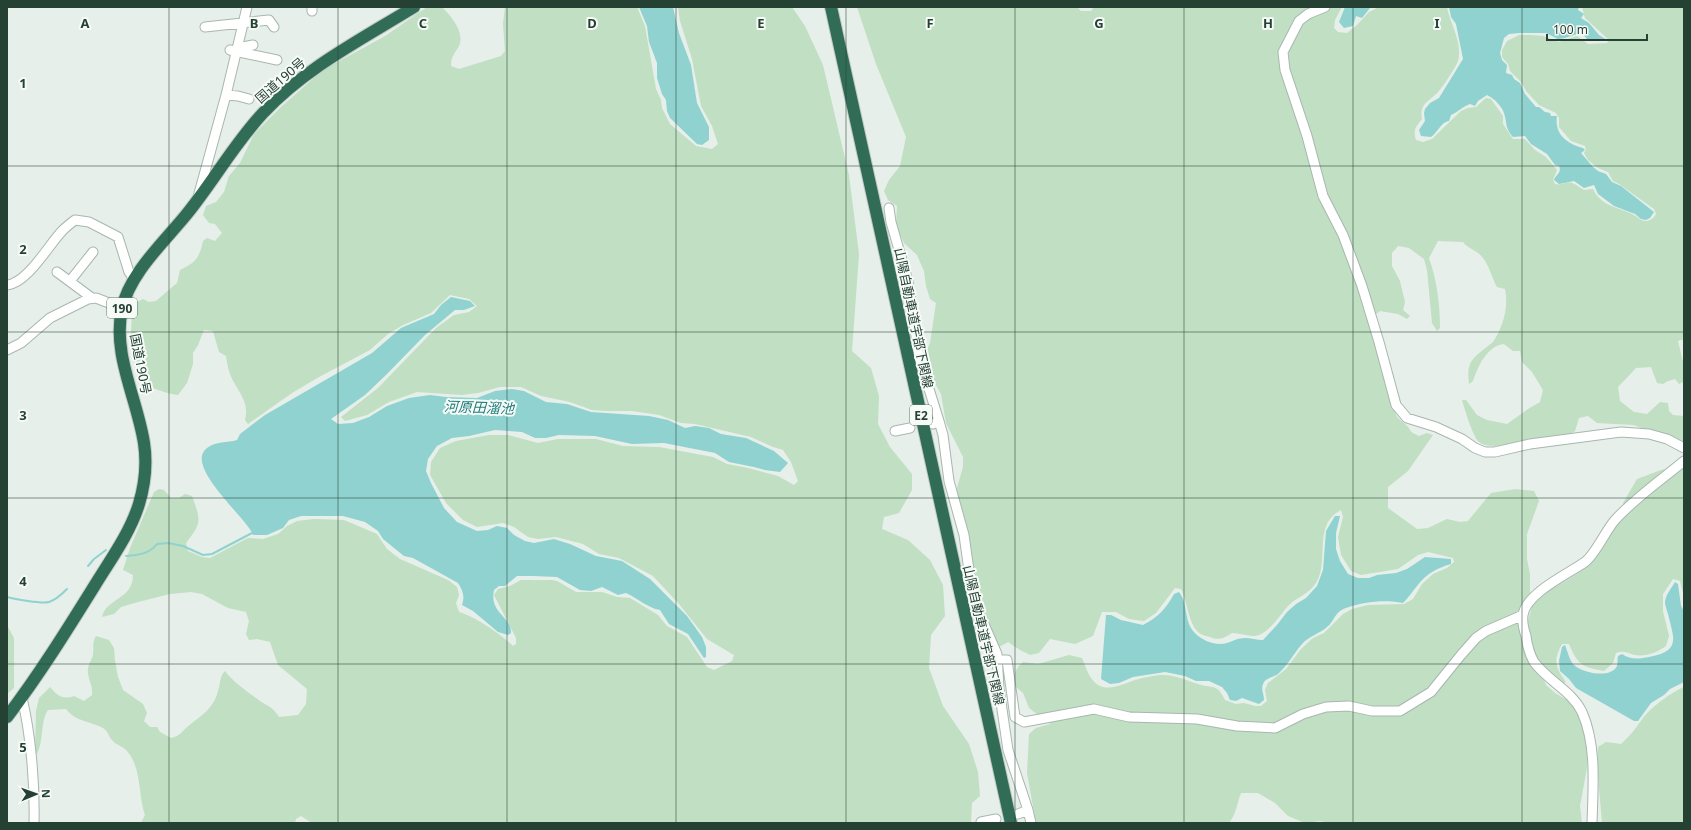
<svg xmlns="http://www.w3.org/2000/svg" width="1691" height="830" font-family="'Noto Sans','Noto Sans JP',sans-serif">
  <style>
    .green { fill: #c0dfc3 }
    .water { fill: #90d2d0 }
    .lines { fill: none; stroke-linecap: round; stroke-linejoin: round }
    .stream { stroke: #90d2d0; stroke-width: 2 }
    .minor-casing { stroke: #a8b7af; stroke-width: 11 }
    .highway-casing { stroke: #c2cac6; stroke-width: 14 }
    .minor { stroke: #fff; stroke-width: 9 }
    .highway { stroke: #316d56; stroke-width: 12 }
    .grid { fill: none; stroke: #254134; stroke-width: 1; stroke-opacity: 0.55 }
    .labels { text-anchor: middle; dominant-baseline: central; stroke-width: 4; stroke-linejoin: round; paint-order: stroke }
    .shield { fill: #f7fbf8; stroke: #64796f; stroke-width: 1 }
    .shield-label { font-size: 12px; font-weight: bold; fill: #254134 }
    .street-label { font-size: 13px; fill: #254134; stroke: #f7fbf8 }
    .water-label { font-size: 14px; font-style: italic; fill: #1e7d7c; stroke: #f7fbf8 }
    .grid-label { font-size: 13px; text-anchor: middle; font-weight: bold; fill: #254134; stroke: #f7fbf8; stroke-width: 4; stroke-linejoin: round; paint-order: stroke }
  </style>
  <rect width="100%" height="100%" fill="#e6efe9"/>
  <path class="green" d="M427,7H442C451,16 465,32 459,46C455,53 451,56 451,66L459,69L501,56L505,51L503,24L505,7H637L645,26L656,89L661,100L662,108L670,124L696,146L712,149L718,144L712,126L701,106L692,59L680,21L678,7H792L805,26L823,65L849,175L859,254L852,351L871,368L879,396L878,424L890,447L912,474V490L899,513L884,517L882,529L908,540L930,560L943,585L945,616L931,635L929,668L943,706L969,744L978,772L980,796L972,803L971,823H312L301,816L296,819L295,823H141L145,815C138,795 142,768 127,751C123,746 116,745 112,740C108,736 109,732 103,728C90,721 76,722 66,709L48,710C40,722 44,740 37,754L35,751L36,711L39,698L50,687C58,696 62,700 74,696L84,701L92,695C93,686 89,682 88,673C87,666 91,662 93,655C94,647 92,643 96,636L109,640L114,648L115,661L118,677L123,690L143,704L147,713L144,721L150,727H157L160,732L171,738C179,736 180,734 186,728C199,717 214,709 218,691C221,683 219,677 225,671C234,683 248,692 260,701C269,707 273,707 279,717L298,715L306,704L307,689L278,665L270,642L257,639L249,640L246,634L249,621L246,612L228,608L202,594L191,592L170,594L138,602L121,607L114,614L102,617C106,598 133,600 133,575L123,570L130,548L154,492L159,489L164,490L171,498H179L185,494L192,496C201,521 202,522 186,543L188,551L202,557L210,558L244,540L248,538L263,539L278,534L287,526L297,521L314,519L344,520L377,534L387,549L400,559L448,580L457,587L459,595L456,603L459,612C474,616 502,635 513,646L516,644V638L494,595L498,589L510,586L521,580H551L557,581L576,592H602L617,597L630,598L658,615L667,626L687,637L707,667L714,670L732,661L734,655L707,639L679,604L653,576L619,558L599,554L583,544L556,537L538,539L528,537L514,527L503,523L477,527L463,520L446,503L430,475L431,462L440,448L456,441L489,435H508L538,443L558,439H596L623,446L659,447L713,457L727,464L748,468L778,476L794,485L798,481L791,462L783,450L773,447L751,437L695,424L681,423L659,415L632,411H606L592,410L570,402L541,396L521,387H500L478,393L462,395L417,392L389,402L367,415L345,421L341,417L378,388L436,328L454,315L469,312L477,306L469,299L450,295L431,313L403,325L388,334L370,350L319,377L292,393L248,424L245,420C250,400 237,392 230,374C228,369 227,362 226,356L219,352L213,331L204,330L198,345L193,353V364L187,383L178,395C165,394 155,387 142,386C129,355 130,336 133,304L143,299L149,302L156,301L177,283L180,270C196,262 199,259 203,241L207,238L215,241L222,233L215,224L209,223L203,215L206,206L216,202L224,192L229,176L240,163L254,134L281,107L323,70L385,36Z
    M857,7H1077L1081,11H1091L1094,7H1342L1335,20L1334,28L1338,32L1347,33L1357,25L1369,12L1379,7H1447C1450,24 1463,42 1458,61C1456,67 1441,90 1436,94C1427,102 1419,106 1422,119C1415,127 1413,131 1416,140L1423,142L1432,139L1461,111L1468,108L1476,107L1486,98L1491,99L1503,116V124L1513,139H1525L1535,150L1546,157L1557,170L1553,180L1555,184C1561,186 1566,181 1572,183C1576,184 1580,188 1584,190L1593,189C1601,206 1617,207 1632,214C1637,216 1640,221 1646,221C1650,221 1654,218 1656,214L1654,209L1619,184L1613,181L1608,172L1598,168L1588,160L1584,153L1586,150L1585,146L1571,141L1559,127V118L1556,113L1539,105L1526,91L1521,82L1510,71L1508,64L1502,57V50L1507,41L1519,35H1530L1543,36L1559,42L1577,36L1588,44L1607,43L1609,40L1585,18L1582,7H1684V339L1678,341L1684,366L1683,382L1679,384L1675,379L1668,381L1663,384L1657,383L1651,367L1636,368L1618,387L1620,401L1634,412L1647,414L1660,402L1668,403L1669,411L1673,415L1684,416V445L1634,425L1597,423L1588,416L1579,418L1575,431L1569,435C1551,438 1489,454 1478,441C1472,434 1465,410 1462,400H1466L1477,415L1487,420L1507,424L1528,409L1540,402L1543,390L1532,372L1522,362L1520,351H1513L1504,344C1487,346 1478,366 1473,381L1469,384C1467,367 1469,360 1483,350C1486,347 1490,345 1493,342C1503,327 1509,307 1505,289L1497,287C1492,278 1489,265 1483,258C1477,250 1468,249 1463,242L1438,241L1429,258C1437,281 1440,304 1440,328L1437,331L1432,323L1427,270L1424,259L1409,248L1398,246L1392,253V266L1400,281L1405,302L1403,310L1410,316L1407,319L1398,314L1380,311L1375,315L1379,335L1401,402L1395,412C1398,420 1399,418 1405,424C1413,431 1407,431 1419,436L1427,433L1433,435L1408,471L1388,487V508L1417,529L1428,528L1447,519L1460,522L1468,521L1491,493L1515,489L1534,491L1539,501L1527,534V559L1530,574V593L1522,606L1520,620L1546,685L1555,693L1574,704L1588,735L1587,768L1580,806L1582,823H1330L1320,821L1305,823L1288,816L1275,803L1258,793H1241C1237,803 1236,815 1229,823H1036L1027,773L1029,734L1036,728L1050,724L1051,717L1042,718L1029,708L1023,693L1015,686C1014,674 1014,670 1023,662L1038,664L1069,655L1082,658C1086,667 1089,681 1100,686C1113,691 1126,682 1139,679C1145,677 1153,676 1160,675C1173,674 1186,680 1198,684C1213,689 1217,683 1225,700L1236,704L1244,703L1255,706H1261L1267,701L1265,690L1268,683L1286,669L1301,649L1313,638L1324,633L1343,614L1352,609L1368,605L1404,604L1413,599L1422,584L1433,574L1447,568L1454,562L1453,558L1428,552L1418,555L1398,569L1361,575L1351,571L1341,555L1338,537L1343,517L1341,510C1312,525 1330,560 1316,583C1308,595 1296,597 1288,606C1280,615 1267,636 1254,636C1247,636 1239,633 1232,633C1225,638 1218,641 1210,637C1206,636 1201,635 1198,632C1189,624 1187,601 1181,589L1175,588L1156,613L1144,621L1129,619L1116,612H1102L1093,636L1075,644L1050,639L1039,653L1030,655L1020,650L1008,642L999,647L993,660L986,655L983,634L975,617L978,607L977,590L965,520L958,499L957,488L963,467V457L946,423L941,394L928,371L925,354L930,343L936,303L930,299L926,286L924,271L917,255L904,243L896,224L897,206L888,200L884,191L889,180L900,166L906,137L876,64Z
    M1684,465V597L1680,581L1673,579L1663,594V611L1669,636L1666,646C1658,652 1646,657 1635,655C1627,653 1624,650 1616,653L1613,663L1604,671C1582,667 1578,665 1569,644H1562C1553,660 1555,667 1566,682L1561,684L1537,659L1530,640L1528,620L1533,604L1549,591L1574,576L1592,561L1608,534L1625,517L1623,503L1637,479L1661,470Z
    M7,625L14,638V688L7,694Z
    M1684,687V823H1602L1597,765L1598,747L1606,742L1621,744C1631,735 1636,728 1643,718C1651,707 1672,692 1684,687Z"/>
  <path class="water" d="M639,7H673L679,33L691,65L697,103L709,127V140L702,145L697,144L670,118L667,111L666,100L662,94L657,78V63L649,42L647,26Z
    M1345,7H1373L1370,8L1362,18L1356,16L1353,26L1344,28L1339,22Z
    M1449,7H1579L1578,10L1584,14L1581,18L1589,23L1599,35L1607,40L1606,41L1587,39L1583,34L1580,33L1565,38L1558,39L1546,33H1520L1509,34L1504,38L1500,53L1502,60L1507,65L1506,73L1512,75L1514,79L1520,83L1525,94L1536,107H1539L1545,112L1550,113L1551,116H1557C1554,135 1568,144 1583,148L1585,150L1581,153L1593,167L1598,171L1606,174L1612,182L1621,186L1654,212L1650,218L1646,220L1641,219L1635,214L1614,206L1598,194L1594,185L1584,188L1574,181L1559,184L1554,180C1556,174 1562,173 1559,166L1555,165L1547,154L1531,144L1525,136L1513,137C1506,129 1507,126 1505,117C1504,108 1495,99 1487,95L1478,101L1475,106L1470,104C1462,107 1458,112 1451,115L1449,121C1441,122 1437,133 1431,137L1421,136L1419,130L1425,121L1424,113L1425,109L1430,103L1439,98L1463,59L1456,24L1451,17Z
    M451,297L470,301L475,306L464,310H455L425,335L387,374L365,395L331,419L338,424L353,423L369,417L387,406L409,398L430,395L446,397L477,398L495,391L512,389L524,391L546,402L567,404L591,412L649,416L668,420L685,428L695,426L709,428L721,434L746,438L774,451L788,463L780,472L765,470L754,467L729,462L715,453L664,443L632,444L595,436L559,435L546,438H535L522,432L495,430L469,436L452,438L437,446L428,459L426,471L431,483L444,508L457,522L477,531L488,530L497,526L507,528L514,535L525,541L534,543L554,539L570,544L596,556L622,561L650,579L687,616L702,637L706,647V657L704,658L688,634L669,624L660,610C648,608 637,598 626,593L618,595L602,587L591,591L580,590L557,577L533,576H517L505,586H499L494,590C489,614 512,616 511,633L508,635L498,632L473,611L462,605C465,596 463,591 458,583L413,558L404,556L383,539L378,531L365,522L343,516H301L289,520L283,528L267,535H253C248,519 183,466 207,448C216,441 227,443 237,440L240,434L265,415L372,353L401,328L434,314L441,305Z
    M1335,516H1340L1336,533V549L1340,561L1348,574L1358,578H1369L1377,575L1396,573L1407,569L1425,557L1451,559V564C1437,568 1426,574 1417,586C1412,592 1409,597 1403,603C1385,599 1363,602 1346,608C1334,612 1335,621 1327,627C1319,634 1309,636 1302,644C1294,653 1288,665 1279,673C1275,677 1266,678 1264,682C1260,689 1264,693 1264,700L1259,704L1242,698L1236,701L1230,700L1227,693L1222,687L1209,681H1196L1185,676L1165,672L1133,677L1119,683L1110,684L1101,679L1106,615H1111L1121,620L1143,625C1158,617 1166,609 1174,594L1179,592C1186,600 1185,613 1189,624C1194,637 1212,647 1227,643C1233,641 1238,638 1245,638C1250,638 1257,640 1263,640L1277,625L1287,612L1296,604L1306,598L1317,586L1323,570L1326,531Z
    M1675,582L1678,584L1681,606L1684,611V682L1670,689L1664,695L1651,703L1638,721H1634L1576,688L1569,679L1560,671L1559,661L1562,647L1565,645C1568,652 1569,660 1574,665C1582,673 1611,679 1617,666C1618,663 1617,659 1618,656L1622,654C1631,660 1639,659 1649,657C1681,651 1674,639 1668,614C1667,610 1665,606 1665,602C1666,594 1671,589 1675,582Z"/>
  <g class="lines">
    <path class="stream" d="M126,556C139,555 149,554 157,544L168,543L183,546L203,555L212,554L252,533
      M88,566L94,559L106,550
      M7,597C14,599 42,604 49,602C56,600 62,594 67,589"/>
    <defs>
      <path id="minor" d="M312,7V11
        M1325,7L1308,14L1299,21L1283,52L1285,70L1307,136L1323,196L1343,235L1362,286L1379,342L1396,405L1407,418L1436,427L1462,439L1475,448L1485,452H1495L1530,444L1621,432L1649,434L1667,439L1684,448
        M205,27L269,20L274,27
        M238,48L253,45
        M230,50L277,60
        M226,95L238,96L249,99
        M198,197L226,95L247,7
        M889,208L891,222L908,281L919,357L939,421L933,424
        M57,272L92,298
        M70,281L93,252
        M7,285C28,283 49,244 63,230C67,226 71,223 75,220L89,222L118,237L129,272L134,279
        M7,350L21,343L50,318L88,299L96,298L122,308
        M939,421L943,435L949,481L964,535L973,599L997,654L999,689L1008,750L1028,810L1018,814
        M895,431L910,428
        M997,660H1007L1015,717L1024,722L1094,709L1129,717L1197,719L1237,726L1275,728L1303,714L1326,707L1349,706L1372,711H1400L1431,692L1461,655L1476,638L1486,631L1523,615
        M22,698C31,735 35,785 34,823
        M1028,810L1031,823
        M981,822L996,819
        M1592,823C1593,787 1597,746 1582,712C1572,691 1548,681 1534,662C1530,655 1527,644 1526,636C1524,630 1522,622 1523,615C1526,593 1568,574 1585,562C1595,555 1606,530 1615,520C1635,498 1661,480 1684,461"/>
      <path id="highway" d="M831,7L1011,823
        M7,717C39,675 67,630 95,585C111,559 130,533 139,504C145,484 147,463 144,443C137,398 112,354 122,309C129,274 164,242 186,215C213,182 234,144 263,113C305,68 362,39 414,7"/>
    </defs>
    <use href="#minor" class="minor-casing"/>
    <use href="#highway" class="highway-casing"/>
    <use href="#minor" class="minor"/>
    <use href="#highway" class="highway"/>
  </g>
  <path class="grid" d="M169,7V823M338,7V823M507,7V823M676,7V823M846,7V823M1015,7V823M1184,7V823M1353,7V823M1522,7V823M7,166H1684M7,332H1684M7,498H1684M7,664H1684"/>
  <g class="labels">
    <g class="shield">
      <rect x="107" y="298" width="30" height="20" rx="3"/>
      <rect x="910" y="405" width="22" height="20" rx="3"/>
    </g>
    <g class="shield-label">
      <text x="122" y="308">190</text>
      <text x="921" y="415">E2</text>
    </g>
    <g class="street-label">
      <text transform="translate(280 80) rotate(-41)">国道190号</text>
      <text transform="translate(914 318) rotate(78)">山陽自動車道宇部下関線</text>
      <text transform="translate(141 364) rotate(79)">国道190号</text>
      <text transform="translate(984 635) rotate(77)">山陽自動車道宇部下関線</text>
    </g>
    <g class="water-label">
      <text transform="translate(479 407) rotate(2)">河原田溜池</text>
    </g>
  </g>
  <g class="grid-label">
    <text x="85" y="28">A</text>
    <text x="254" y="28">B</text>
    <text x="423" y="28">C</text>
    <text x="592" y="28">D</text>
    <text x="761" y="28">E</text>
    <text x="930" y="28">F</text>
    <text x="1099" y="28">G</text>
    <text x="1268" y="28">H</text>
    <text x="1437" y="28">I</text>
    <text x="23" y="88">1</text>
    <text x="23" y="254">2</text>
    <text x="23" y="420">3</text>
    <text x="23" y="586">4</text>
    <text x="23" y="752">5</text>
  </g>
  <rect width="1691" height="830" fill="none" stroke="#254134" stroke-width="16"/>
  <g transform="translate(36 794) rotate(88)" stroke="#f7fbf8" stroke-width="3" paint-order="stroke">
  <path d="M0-3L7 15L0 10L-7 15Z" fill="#254134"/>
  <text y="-6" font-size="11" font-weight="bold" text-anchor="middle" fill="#254134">N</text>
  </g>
  <path d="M1547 34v6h100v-6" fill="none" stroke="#254134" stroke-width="2"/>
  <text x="1553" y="34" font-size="12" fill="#254134" stroke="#f7fbf8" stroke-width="3" paint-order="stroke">100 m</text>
</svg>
